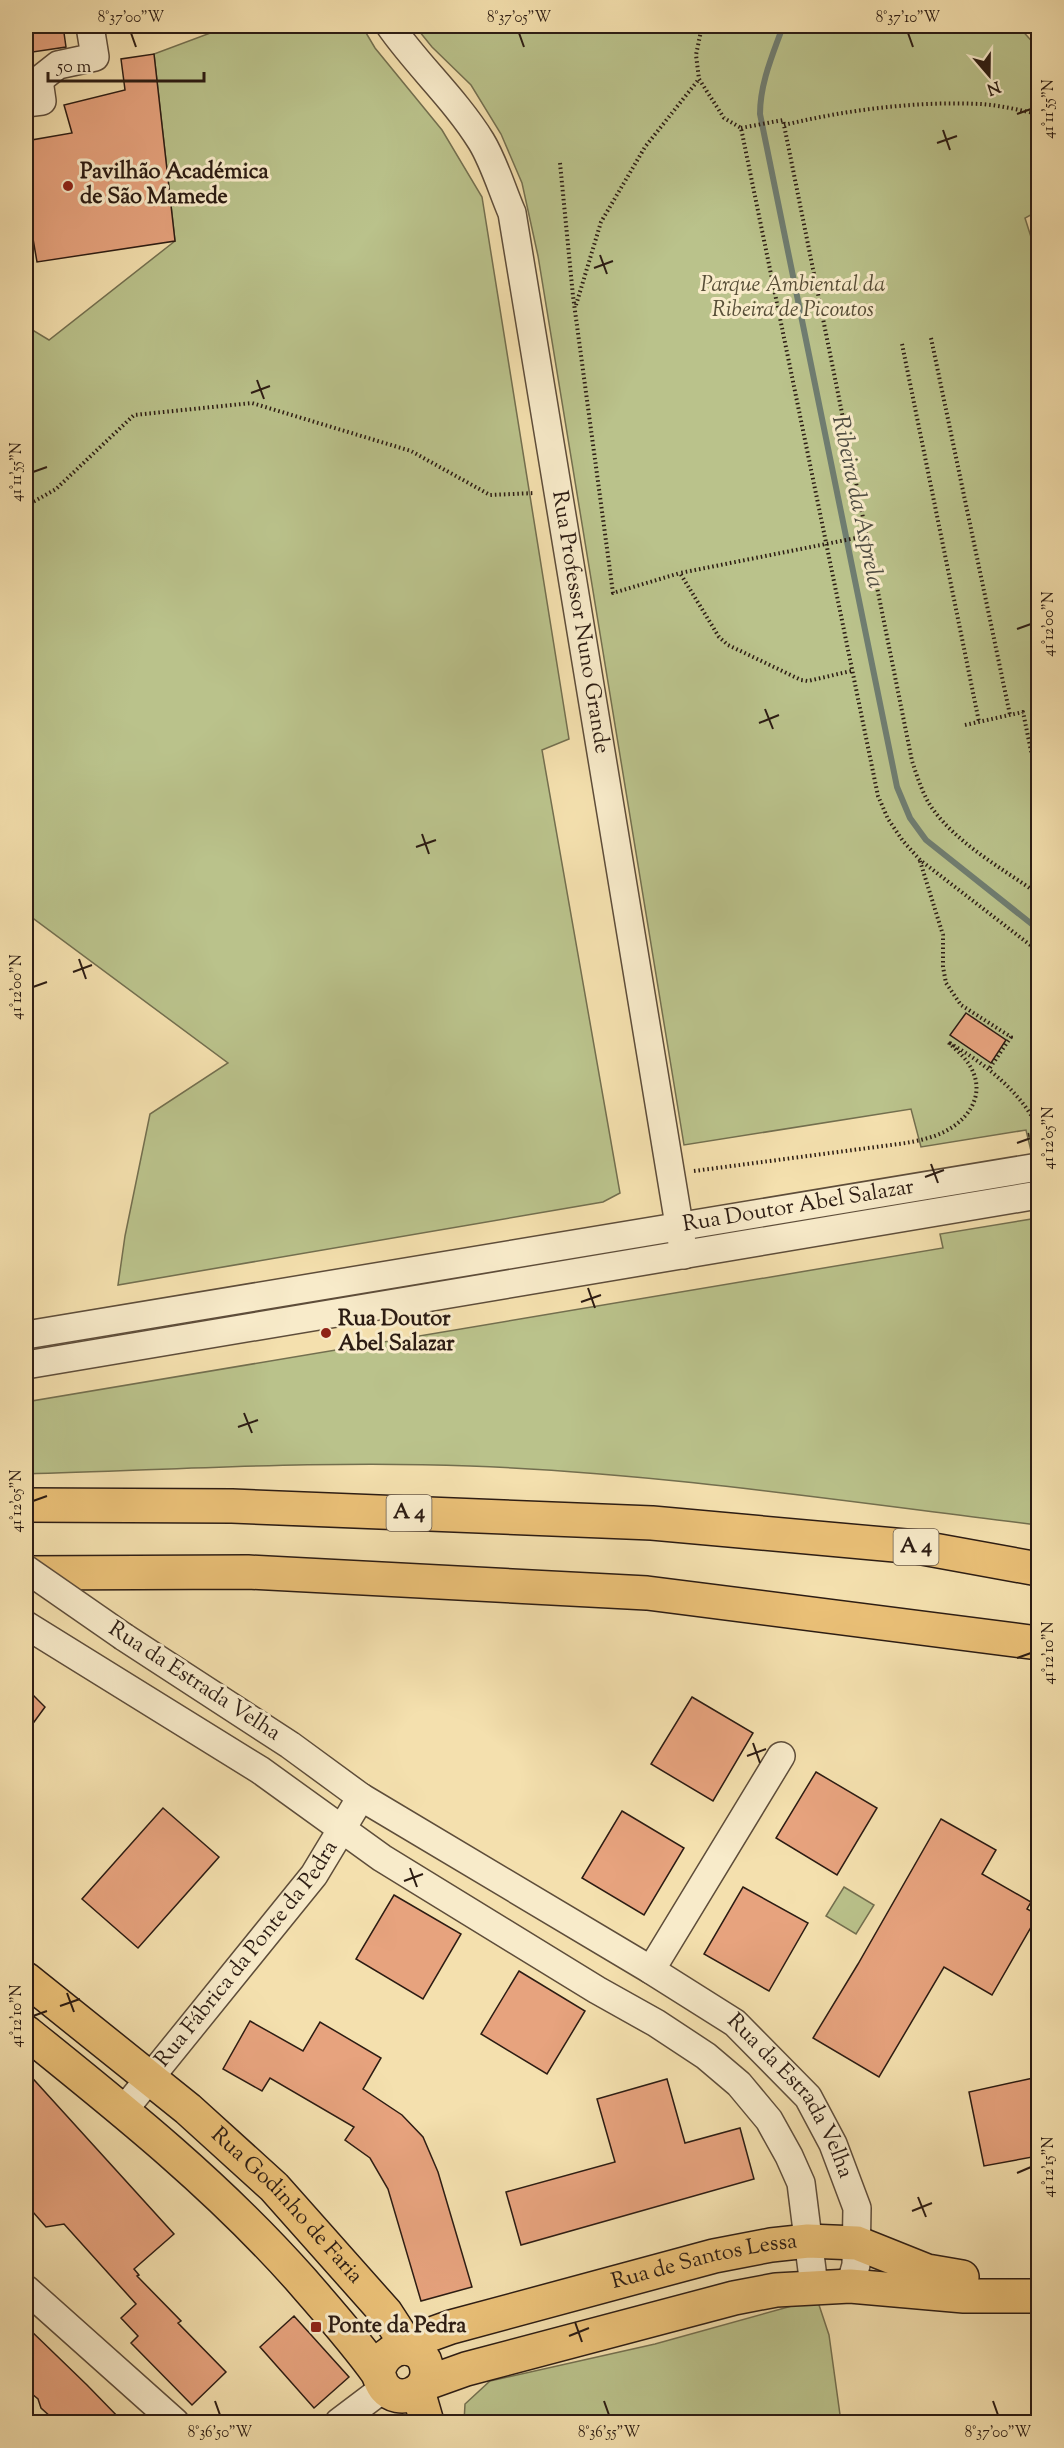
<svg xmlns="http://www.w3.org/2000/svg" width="1064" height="2448" font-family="'Sorts Mill Goudy',serif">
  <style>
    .green { fill: #bac28b; stroke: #736f4f; stroke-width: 1.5 }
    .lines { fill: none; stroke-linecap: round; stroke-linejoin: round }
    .stream { stroke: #6f7d71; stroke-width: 6 }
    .building { fill: #e7a37e; stroke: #2c1c13; stroke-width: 1.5 }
    .minor-casing { stroke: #5e4d3a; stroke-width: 30 }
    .major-casing { stroke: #2c1c13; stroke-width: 36 }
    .highway-casing { stroke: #2c1c13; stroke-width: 36 }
    .path { stroke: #2c1c13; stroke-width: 4; stroke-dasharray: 1.5 3; stroke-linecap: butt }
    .minor { stroke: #f8ebca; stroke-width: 27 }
    .major { stroke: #eac077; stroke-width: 33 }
    .highway { stroke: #eac077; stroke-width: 33 }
    .minor-bridge-casing { stroke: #5e4d3a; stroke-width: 30; stroke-linecap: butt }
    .minor-bridge { stroke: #f8ebca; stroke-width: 27 }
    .ticks { fill: none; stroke: #2c1c13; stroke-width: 2 }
    .poi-dot { fill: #8f2418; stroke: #f8ebca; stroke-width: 2 }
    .labels { text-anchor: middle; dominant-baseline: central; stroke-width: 6; stroke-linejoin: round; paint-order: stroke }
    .shield { fill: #f8ebca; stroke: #695a4a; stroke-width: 1.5 }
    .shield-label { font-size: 21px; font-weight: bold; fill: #2c1c13 }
    .poi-label { font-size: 22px; font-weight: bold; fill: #2c1c13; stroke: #f8ebca; text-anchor: start }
    .park-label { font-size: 22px; font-style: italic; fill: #574e37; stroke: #f8ebca }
    .street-label { font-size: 22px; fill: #2c1c13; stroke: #f8ebca }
    .water-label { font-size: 24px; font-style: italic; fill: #4e4c42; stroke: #f8ebca }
    .neatline { fill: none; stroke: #2c1c13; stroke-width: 2 }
    .ticks-label { font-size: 15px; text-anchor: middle; fill: #2c1c13 }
  </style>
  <rect width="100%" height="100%" fill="#f4e0ae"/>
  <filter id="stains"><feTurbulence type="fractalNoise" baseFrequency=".00333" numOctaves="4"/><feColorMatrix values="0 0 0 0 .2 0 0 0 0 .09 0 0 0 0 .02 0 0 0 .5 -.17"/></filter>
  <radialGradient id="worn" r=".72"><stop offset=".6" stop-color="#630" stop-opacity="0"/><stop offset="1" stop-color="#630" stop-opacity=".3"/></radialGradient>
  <path class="green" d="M229,26H362L375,48L442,130L482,197L569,739L542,750L620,1193L603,1202L118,1285L125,1236L150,1114L228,1063L26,913V326L49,340L175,241L154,54Z
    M415,26H1018L1038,48V211L1025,218L1038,259V1150L1031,1151L1026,1130L921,1147L911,1109L684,1145L538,256L522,183L501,134L471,85L432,47Z
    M1038,1218V1525C849,1502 660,1473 470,1466C322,1460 173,1470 26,1474V1402L943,1248L940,1234Z
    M844,1887L874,1905L856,1934L826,1916Z
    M817,2299L829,2335L841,2422H464L465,2404L490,2381L655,2344Z"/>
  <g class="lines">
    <path class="stream" d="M783,26C773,54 760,83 760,114L897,787L910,818L926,840L1038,929"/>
  </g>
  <path class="building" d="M26,26H63L66,47L26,53Z
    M154,54L175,241L37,262L26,198V141L72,133L64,105L125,90L121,59Z
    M966,1013L1006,1040L991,1063L950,1035Z
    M26,1688L45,1707L26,1733Z
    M692,1697L753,1733L713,1801L651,1764Z
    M816,1772L877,1808L837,1875L776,1838Z
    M163,1808L219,1857L138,1948L82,1899Z
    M622,1811L684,1848L644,1915L582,1878Z
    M941,1819L996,1850L982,1874L1031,1902L1027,1909L1038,1915L992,1995L944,1967L879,2077L813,2038L858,1964Z
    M743,1887L808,1923L769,1991L704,1954Z
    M394,1895L461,1934L423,1999L356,1959Z
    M519,1971L585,2011L547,2074L481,2034Z
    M250,2021L303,2051L320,2022L381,2058L363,2089L402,2115L423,2137L438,2172L472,2287L421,2301L388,2189L370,2158L345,2140L354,2127L270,2078L262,2091L223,2069Z
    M26,2071L174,2234L134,2269L139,2275L137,2276L181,2321L178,2323L226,2372L192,2405L131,2343L138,2336L121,2318L136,2304L64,2224L46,2227L26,2204Z
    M1038,2077V2156L984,2166L969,2092Z
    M667,2079L685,2143L740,2128L754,2179L521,2245L506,2192L615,2162L597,2099Z
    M294,2316L349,2377L314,2408L260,2347Z
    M26,2326L87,2385L123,2422H54L52,2418L41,2408L38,2399L26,2389Z"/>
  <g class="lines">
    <defs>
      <g id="minor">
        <path id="s1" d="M390,26C418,66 455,99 481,141C494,162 502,190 512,213L684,1255"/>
        <path d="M26,82L39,80L58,65L95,57L90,26"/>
        <path d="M26,103L42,101L39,80"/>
        <path id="s2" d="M26,1335L1038,1167"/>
        <path d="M26,1365L1038,1195"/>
        <path d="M26,1625L260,1770L382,1858L597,1990L656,2023L706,2056L739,2084L769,2120L789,2156L801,2183L814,2286"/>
        <path id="s3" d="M124,1637L290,1745L361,1797L651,1970L735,2023L808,2097L833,2144L857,2208L856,2265L850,2286"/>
        <path d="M651,1970L781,1756"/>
        <path id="s4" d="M123,2111L314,1875L361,1797"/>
        <path d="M26,2289L175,2422"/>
        <path d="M339,2422L384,2388"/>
      </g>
      <g id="major">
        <path id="s5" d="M26,1979L188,2109L274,2187L386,2313L399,2333L404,2348"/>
        <path d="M26,2032C123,2110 219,2187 302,2281C327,2310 354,2340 377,2372C380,2377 381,2384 385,2388C399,2405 428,2393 427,2371C425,2339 383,2341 378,2374"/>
        <path id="s6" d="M410,2349L426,2336L451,2327L714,2256L771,2245L808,2241L857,2243L927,2271L962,2277"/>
        <path d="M424,2384L466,2369L734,2298L776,2290L850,2286L964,2296H1038"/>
        <path d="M418,2391L427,2422"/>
      </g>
      <path id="highway" d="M26,1505L232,1506L652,1523L917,1547L1038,1569
        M26,1573L248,1572L647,1593L1038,1643"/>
    </defs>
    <use href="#minor" class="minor-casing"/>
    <use href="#major" class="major-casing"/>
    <use href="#highway" class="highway-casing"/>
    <path class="path" d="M702,26L696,55L699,79L724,118L741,128L878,796L888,819L903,841L920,860L1038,951
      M784,125C846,110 915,101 980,104C999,105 1019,110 1038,114
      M741,128L783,120L912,761C917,776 922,792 930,805C955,843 1002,868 1038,894
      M560,163L573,296L613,593L680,573
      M576,305L601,222L645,147L699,79
      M931,338L1010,715
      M902,344L979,722
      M26,506L56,489L134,415L252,403L411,451L490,495L535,493
      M851,671L808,681L801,680L728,645L719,637L680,573L866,536
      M965,725L1023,712L1038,785
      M920,861L943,935V967L946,983L961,1005L1011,1037L989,1069
      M1028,1135L1038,1133
      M694,1171L906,1143C916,1141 927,1139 937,1135C966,1124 988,1096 970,1066C965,1057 955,1049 948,1042C984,1063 1019,1090 1038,1127"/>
    <use href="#minor" class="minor"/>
    <use href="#major" class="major"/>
    <use href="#highway" class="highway"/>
    <defs>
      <path id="minor-bridge" d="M26,1569L124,1637"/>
    </defs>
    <use href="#minor-bridge" class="minor-bridge-casing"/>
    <use href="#minor-bridge" class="minor-bridge"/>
  </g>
  <path class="ticks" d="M131,33L136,47M519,33L524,47M908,33L913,47M1017,114L1031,109M943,130L950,150M937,143L957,136M600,255L607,274M594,268L613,261M257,380L264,399M251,393L270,386M33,472L47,467M1017,629L1031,624M765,709L773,729M759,723L779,715M422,834L429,854M416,847L436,840M79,959L86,979M73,972L92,965M33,987L47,982M1017,1143L1031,1138M931,1164L938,1183M925,1177L944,1170M588,1288L595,1308M581,1302L601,1295M244,1413L252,1433M238,1427L258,1420M33,1501L47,1496M1017,1658L1031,1653M753,1743L760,1763M747,1756L766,1749M410,1868L417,1887M404,1881L423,1874M67,1993L74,2012M60,2006L80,1999M33,2016L47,2011M1017,2173L1031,2167M918,2197L926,2217M912,2211L932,2203M575,2322L582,2342M569,2336L589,2328M215,2401L220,2415M604,2401L609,2415M993,2401L998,2415"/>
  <g class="poi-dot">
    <circle cx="68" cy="186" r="6"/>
    <circle cx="326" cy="1333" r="6"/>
    <rect x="310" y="2321" width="12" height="12" rx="3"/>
  </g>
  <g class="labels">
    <g class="shield">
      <rect x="386.5" y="1495" width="45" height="36" rx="4.5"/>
      <rect x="893.5" y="1529" width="45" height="36" rx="4.5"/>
    </g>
    <g class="shield-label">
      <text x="409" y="1513">A 4</text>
      <text x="916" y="1547">A 4</text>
    </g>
    <g class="poi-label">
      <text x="80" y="173">Pavilhão Académica<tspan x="80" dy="25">de São Mamede</tspan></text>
      <text x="338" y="1320">Rua Doutor<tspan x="338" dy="25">Abel Salazar</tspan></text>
      <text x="328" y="2327">Ponte da Pedra</text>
    </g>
    <g class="park-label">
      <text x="793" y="286">Parque Ambiental da<tspan x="793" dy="25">Ribeira de Picoutos</tspan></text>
    </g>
    <g class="street-label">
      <text stroke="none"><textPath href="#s1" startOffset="640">Rua Professor Nuno Grande</textPath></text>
      <text stroke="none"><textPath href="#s2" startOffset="783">Rua Doutor Abel Salazar</textPath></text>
      <text transform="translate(194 1682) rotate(33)">Rua da Estrada Velha</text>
      <text stroke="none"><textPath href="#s4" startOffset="200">Rua Fábrica da Ponte da Pedra</textPath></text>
      <text stroke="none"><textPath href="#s3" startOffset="816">Rua da Estrada Velha</textPath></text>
      <text stroke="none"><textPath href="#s5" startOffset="346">Rua Godinho de Faria</textPath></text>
      <text stroke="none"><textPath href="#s6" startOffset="309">Rua de Santos Lessa</textPath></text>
    </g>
    <g class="water-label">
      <text transform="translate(857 502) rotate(78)">Ribeira da Asprela</text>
    </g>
  </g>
  <rect width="1064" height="2448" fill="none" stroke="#f4e0ae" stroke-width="66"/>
  <g transform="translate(989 75) rotate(160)" stroke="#f8ebca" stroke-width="4.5" paint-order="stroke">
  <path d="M0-4.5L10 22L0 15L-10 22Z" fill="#2c1c13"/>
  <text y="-9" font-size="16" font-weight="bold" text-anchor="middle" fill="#2c1c13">N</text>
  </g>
  <path d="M48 72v9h156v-9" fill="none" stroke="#2c1c13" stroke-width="3"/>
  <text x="57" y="72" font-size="18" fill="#2c1c13" stroke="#f8ebca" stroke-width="4.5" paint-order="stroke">50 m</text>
  <rect x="33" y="33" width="998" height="2382" class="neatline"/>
  <g class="ticks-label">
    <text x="131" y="22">8°37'00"W</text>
    <text x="519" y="22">8°37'05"W</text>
    <text x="908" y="22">8°37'10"W</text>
    <text transform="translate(1048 109) rotate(-90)" y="5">41°11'55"N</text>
    <text transform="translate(16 472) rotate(-90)" y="5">41°11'55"N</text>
    <text transform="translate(1048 624) rotate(-90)" y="5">41°12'00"N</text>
    <text transform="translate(16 987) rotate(-90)" y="5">41°12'00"N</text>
    <text transform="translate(1048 1138) rotate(-90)" y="5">41°12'05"N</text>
    <text transform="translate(16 1501) rotate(-90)" y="5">41°12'05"N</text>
    <text transform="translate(1048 1653) rotate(-90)" y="5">41°12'10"N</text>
    <text transform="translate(16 2016) rotate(-90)" y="5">41°12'10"N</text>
    <text transform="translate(1048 2167) rotate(-90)" y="5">41°12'15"N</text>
    <text x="220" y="2437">8°36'50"W</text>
    <text x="609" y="2437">8°36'55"W</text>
    <text x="998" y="2437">8°37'00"W</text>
  </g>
  <rect width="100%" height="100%" filter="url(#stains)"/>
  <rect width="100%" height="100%" fill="url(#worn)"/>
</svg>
